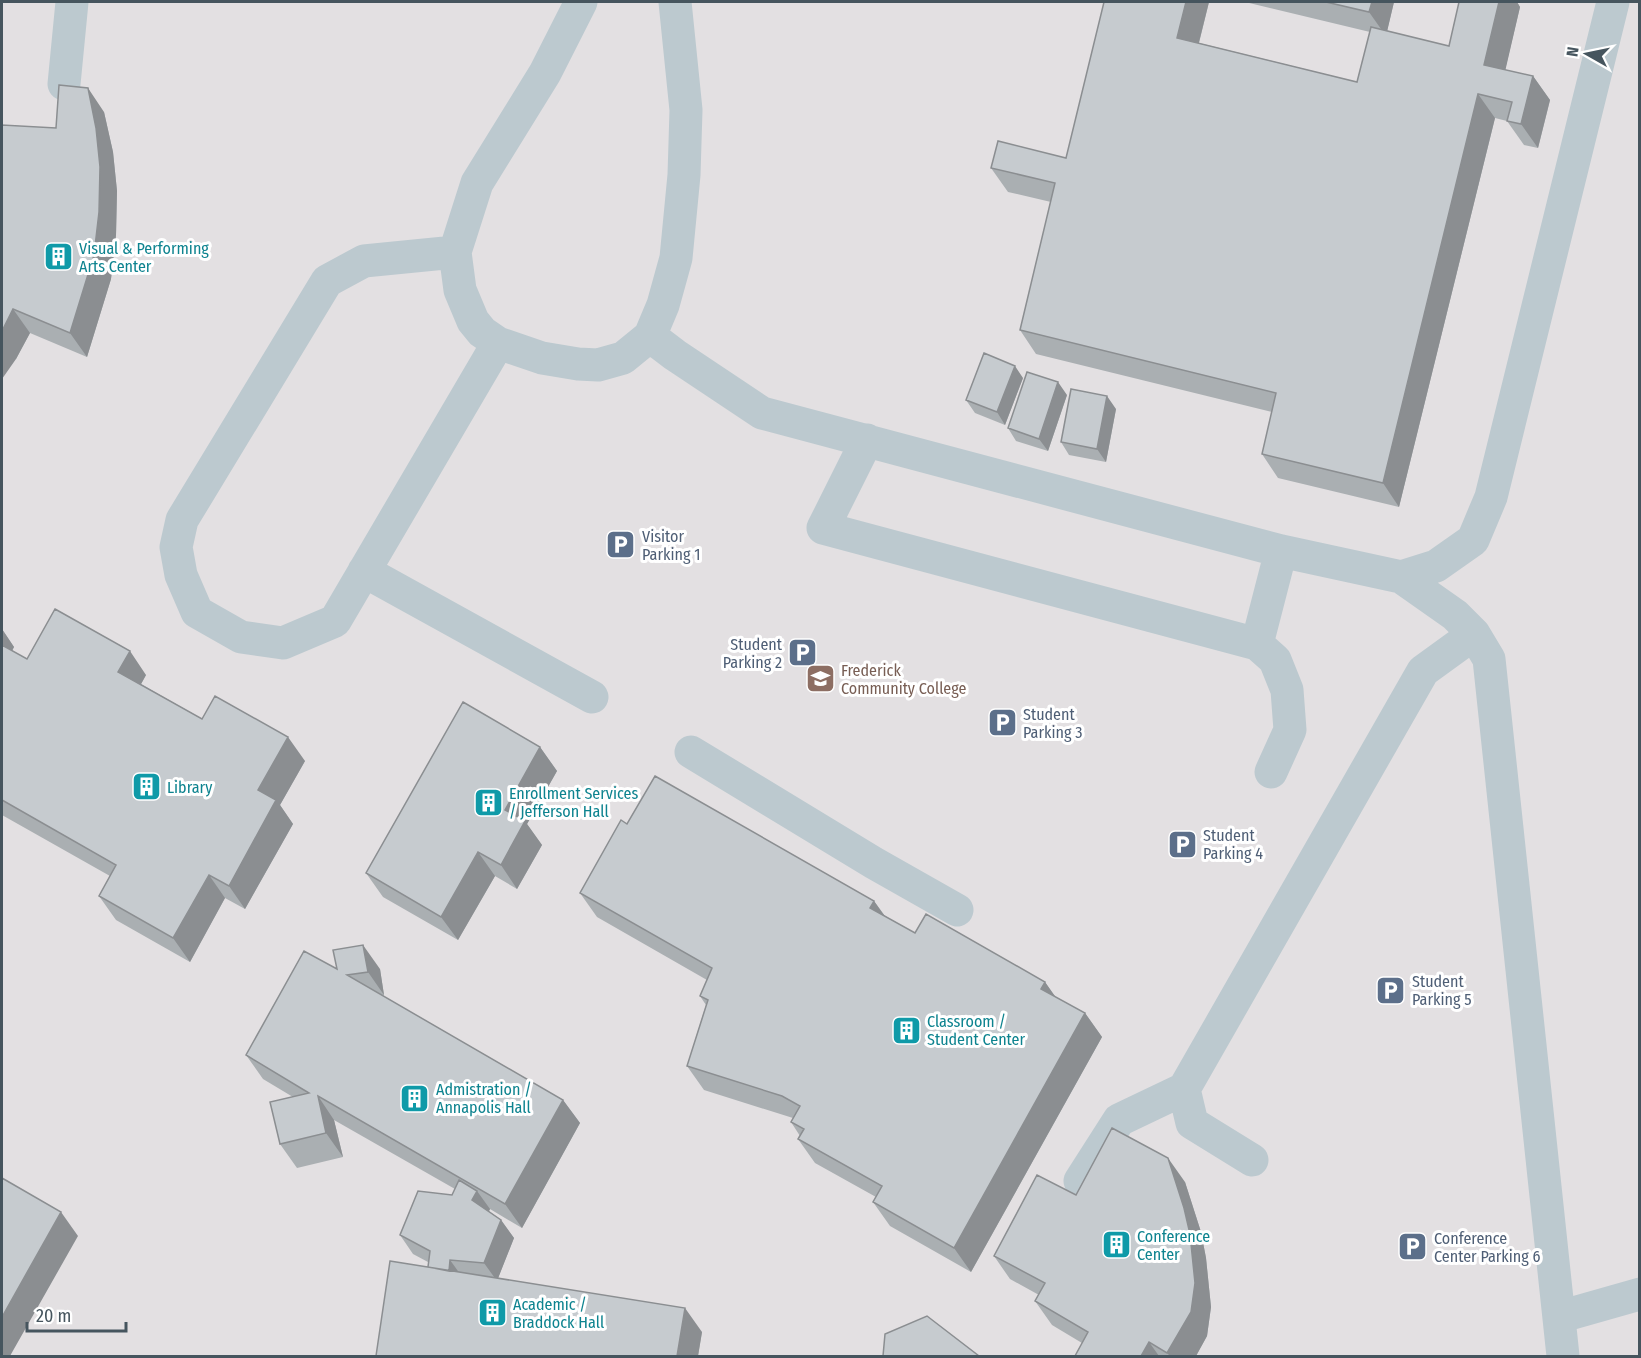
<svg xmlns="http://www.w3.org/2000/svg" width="1641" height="1358" font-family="'Fira Sans Condensed',sans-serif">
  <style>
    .education { fill: #e3e0e2 }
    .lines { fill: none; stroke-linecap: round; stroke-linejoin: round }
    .minor { stroke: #bcc9cf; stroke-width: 33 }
    .wall { fill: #aaafb2 }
    .shaded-wall { fill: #8b8e91 }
    .building { fill: #c6cbcf; stroke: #8b8e91; stroke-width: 1.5 }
    .labels { text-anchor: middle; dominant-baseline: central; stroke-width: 6; stroke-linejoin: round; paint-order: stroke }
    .culture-label { font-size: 16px; fill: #0d838f; stroke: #fff; text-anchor: start }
    .service-label { font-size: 16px; fill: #4e5e75; stroke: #fff; text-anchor: start }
    .education-label { font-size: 16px; fill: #785e54; stroke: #fff; text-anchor: start }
  </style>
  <rect width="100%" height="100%" fill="#f2eff0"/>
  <path class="education" d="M2,2H1639V1356H2Z"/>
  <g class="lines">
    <path class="minor" d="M581,2L545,73L477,183L455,252L460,290L473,321L482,332L498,343L542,358L578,364L598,365L623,358L650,336L663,305L676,258L684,175L686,110L675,2
      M64,84L72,2
      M455,252L364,261L327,281L182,520L176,547L181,575L197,612L241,637L283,643L335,621L498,343
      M650,336L675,355L762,413L1281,551L1401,577L1455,615L1474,634L1489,659L1563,1356
      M867,440L823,528L1257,644L1275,660L1287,690L1290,730L1271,772
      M364,571L592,697
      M1401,577L1436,566L1473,540L1491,497L1613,2
      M1257,644L1281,551
      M691,752L874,863L957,910
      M1184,1089L1192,1123L1252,1160
      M1080,1181L1119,1120L1184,1089L1423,671L1474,634
      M1559,1317L1640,1294"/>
  </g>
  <path class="wall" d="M1104,2H1209L1199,43L1357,82L1370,32L1245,2H1394L1387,31L1449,46L1459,2H1517L1520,7L1505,70L1533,76L1550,100L1538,148L1524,145L1507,121L1495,118L1399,507L1278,478L1262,454L1272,412L1036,354L1020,330L1051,202L1008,192L991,168L1066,158Z
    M104,112L113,152L117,191L116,235L111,279L87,357L30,333L16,359L2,125L56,128Z
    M1023,378L1005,425L975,413L966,400Z
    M1067,395L1048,451L1016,441L1008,428Z
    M1116,409L1106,462L1069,455L1061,442Z
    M2,629L14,647L12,651L27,659L146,675L141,684L202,719L305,761L280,805L293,824L245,909L225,898L190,962L116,920L99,896L110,876L2,815Z
    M540,747L557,771L527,824L542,845L517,889L495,876L458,940L383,897L366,873Z
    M627,824L874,901L885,916L915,933L1045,982L1055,997L1085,1013L1102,1037L971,1272L890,1226L873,1202L876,1197L815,1163L798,1139L800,1136L791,1122L793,1118L704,1090L687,1066L706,1005L700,996L707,980L597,917L580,893Z
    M337,969H380L384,995L383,996L563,1100L580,1123L522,1228L490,1209L489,1211L501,1220L514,1238L498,1278L702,1332L698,1356H376L428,1267V1262L413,1254L400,1235L452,1195L455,1189L334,1120L343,1157L297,1168L280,1144L293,1097L263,1079L246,1055Z
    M1185,1182L1201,1232L1206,1258L1211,1307L1207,1336L1196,1356H1075L1082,1343L1052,1325L1035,1301L1039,1295L1010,1279L994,1256L1076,1195Z"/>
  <path class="shaded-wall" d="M1186,2H1209L1194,62L1177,38Z
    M1372,2H1394L1386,36L1369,12Z
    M1499,2H1517L1520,7L1501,89L1484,65Z
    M1533,76L1550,100L1538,148L1521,124Z
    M88,88L104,112L113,152L117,191L116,235L111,279L87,357L70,333Z
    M1478,94L1495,118L1399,507L1383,483Z
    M13,309L30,333L16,359L2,379V331Z
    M1015,366L1023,378L1005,425L997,412Z
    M1058,382L1067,395L1048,451L1039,439Z
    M1107,396L1116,409L1106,462L1097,449Z
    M2,629L14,647L6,662L2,656Z
    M130,651L146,675L135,695L118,672Z
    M288,737L305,761L280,805L293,824L245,909L229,886L258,790Z
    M540,747L557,771L527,824L542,845L517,889L501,865L505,810Z
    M478,852L495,876L458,940L441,917Z
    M209,875L225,898L190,962L173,938Z
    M874,901L891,925L870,908Z
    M363,945L380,969L384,995L368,972Z
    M1045,982L1062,1006L1041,989Z
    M1085,1013L1102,1037L971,1272L954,1248Z
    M318,1096L334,1120L343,1157L326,1133Z
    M563,1100L580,1123L522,1228L505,1204Z
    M1168,1158L1185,1182L1201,1232L1206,1258L1211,1307L1207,1336L1196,1356H1170L1167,1353Z
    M477,1191L490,1209L485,1219L472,1200Z
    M61,1212L78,1236L10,1356H2V1317Z
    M501,1220L514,1238L497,1281L484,1263Z
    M450,1260L463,1278L449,1275Z
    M685,1308L702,1332L698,1356H677Z
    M1149,1342L1159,1356H1141Z"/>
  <path class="building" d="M1104,2H1186L1177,38L1357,82L1371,27L1449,46L1459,2H1499L1484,65L1533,76L1521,124L1507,121L1512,102L1478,94L1383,483L1262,454L1276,393L1020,330L1055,183L991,168L998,141L1066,158Z
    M1326,2H1372L1369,12Z
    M59,85L88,88L96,128L100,167L99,212L94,255L70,333L13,309L2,331V125L56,128Z
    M984,353L1015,366L997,412L966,400Z
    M1027,372L1058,382L1039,439L1008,428Z
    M1071,389L1107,396L1097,449L1061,442Z
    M55,609L130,651L118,672L202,719L215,696L288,737L258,790L276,800L229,886L209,875L173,938L99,896L116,865L2,800V645L27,659Z
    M463,702L540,747L505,810L525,821L501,865L478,852L441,917L366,873Z
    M655,776L874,901L870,908L915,933L926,914L1045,982L1041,989L1085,1013L954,1248L873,1202L882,1186L798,1139L804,1129L791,1122L800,1106L782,1096L687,1066L708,1000L700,996L712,968L580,893L621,820L627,824Z
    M363,945L368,972L347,975L563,1100L505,1204L318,1096L326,1133L280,1144L270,1102L309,1093L246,1055L304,951L337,969L333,950Z
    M1112,1128L1168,1158L1184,1208L1190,1234L1195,1283L1191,1312L1167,1353L1149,1342L1141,1356H1075L1088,1332L1035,1301L1045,1283L994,1256L1037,1175L1076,1195Z
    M2,1178L61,1212L2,1317Z
    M459,1180L477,1191L472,1200L501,1220L484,1263L450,1260L449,1271L428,1267L430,1251L400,1235L418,1191L452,1195Z
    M390,1261L685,1308L677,1356H376Z
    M927,1316L979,1356H883L885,1334Z"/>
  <defs>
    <symbol id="building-square" viewBox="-11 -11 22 22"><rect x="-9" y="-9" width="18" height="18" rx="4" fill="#0f9aa8" stroke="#fff"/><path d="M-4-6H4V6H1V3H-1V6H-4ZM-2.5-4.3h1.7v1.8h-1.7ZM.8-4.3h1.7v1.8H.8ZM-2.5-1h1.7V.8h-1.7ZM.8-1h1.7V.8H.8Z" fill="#fff"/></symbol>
    <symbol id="parking-square" viewBox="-11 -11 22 22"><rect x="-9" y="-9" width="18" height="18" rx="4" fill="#5c6f8a" stroke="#fff"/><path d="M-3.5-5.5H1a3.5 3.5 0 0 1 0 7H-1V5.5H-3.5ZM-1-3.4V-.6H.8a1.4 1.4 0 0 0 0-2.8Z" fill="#fff"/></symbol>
    <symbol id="university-square" viewBox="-11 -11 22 22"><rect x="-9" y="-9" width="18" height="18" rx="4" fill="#8d6e63" stroke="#fff"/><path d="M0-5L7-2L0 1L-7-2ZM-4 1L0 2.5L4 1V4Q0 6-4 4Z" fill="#fff"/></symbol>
  </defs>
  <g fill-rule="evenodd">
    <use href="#building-square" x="42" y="240" width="33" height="33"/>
    <use href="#parking-square" x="604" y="528" width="33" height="33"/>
    <use href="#parking-square" x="786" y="636" width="33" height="33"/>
    <use href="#university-square" x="804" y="662" width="33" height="33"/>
    <use href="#parking-square" x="986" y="706" width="33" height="33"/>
    <use href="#building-square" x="130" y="770" width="33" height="33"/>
    <use href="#building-square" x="472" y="786" width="33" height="33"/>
    <use href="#parking-square" x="1166" y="828" width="33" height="33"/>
    <use href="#parking-square" x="1374" y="974" width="33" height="33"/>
    <use href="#building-square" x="890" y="1014" width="33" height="33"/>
    <use href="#building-square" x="398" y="1082" width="33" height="33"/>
    <use href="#building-square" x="1100" y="1228" width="33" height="33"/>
    <use href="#parking-square" x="1396" y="1230" width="33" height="33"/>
    <use href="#building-square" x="476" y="1296" width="33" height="33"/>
  </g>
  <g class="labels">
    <g class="culture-label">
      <text x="79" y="248">Visual &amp; Performing<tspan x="79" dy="18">Arts Center</tspan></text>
      <text x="167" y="787">Library</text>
      <text x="509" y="793">Enrollment Services<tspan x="509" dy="18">/ Jefferson Hall</tspan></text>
      <text x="927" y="1021">Classroom /<tspan x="927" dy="18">Student Center</tspan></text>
      <text x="436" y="1089">Admistration /<tspan x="436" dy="18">Annapolis Hall</tspan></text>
      <text x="1137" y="1236">Conference<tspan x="1137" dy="18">Center</tspan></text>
      <text x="513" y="1304">Academic /<tspan x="513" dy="18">Braddock Hall</tspan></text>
    </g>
    <g class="service-label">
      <text x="642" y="536">Visitor<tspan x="642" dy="18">Parking 1</tspan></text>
      <text x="782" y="644" text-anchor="end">Student<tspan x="782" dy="18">Parking 2</tspan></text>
      <text x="1023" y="714">Student<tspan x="1023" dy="18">Parking 3</tspan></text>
      <text x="1203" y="835">Student<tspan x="1203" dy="18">Parking 4</tspan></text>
      <text x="1412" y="981">Student<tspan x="1412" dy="18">Parking 5</tspan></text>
      <text x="1434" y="1238">Conference<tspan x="1434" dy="18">Center Parking 6</tspan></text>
    </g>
    <g class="education-label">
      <text x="841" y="670">Frederick<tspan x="841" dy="18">Community College</tspan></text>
    </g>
  </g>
  <rect width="1641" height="1358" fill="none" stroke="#46555e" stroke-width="6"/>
  <g transform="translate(1587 54) rotate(279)" stroke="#ffffff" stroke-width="4.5" paint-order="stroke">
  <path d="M0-4.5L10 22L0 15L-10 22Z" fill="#46555e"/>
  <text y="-9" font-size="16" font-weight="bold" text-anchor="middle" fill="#46555e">N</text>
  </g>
  <path d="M27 1322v9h99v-9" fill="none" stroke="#46555e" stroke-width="3"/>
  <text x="36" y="1322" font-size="18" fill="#46555e" stroke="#ffffff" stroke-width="4.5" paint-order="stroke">20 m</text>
</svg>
